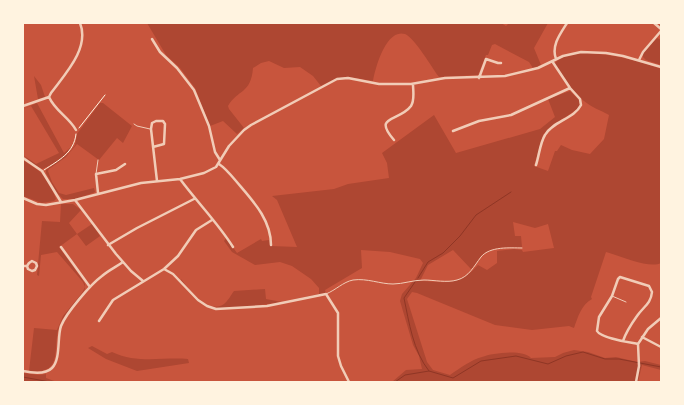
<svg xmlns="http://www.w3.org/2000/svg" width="684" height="405" font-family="Arial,sans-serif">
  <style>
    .green { fill: #ae4732; fill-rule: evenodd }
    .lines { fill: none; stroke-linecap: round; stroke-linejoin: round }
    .stream { stroke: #8f3625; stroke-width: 1 }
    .path { stroke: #fff3e0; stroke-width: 1 }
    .service { stroke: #f1ccb7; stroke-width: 1 }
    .minor { stroke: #f1ccb7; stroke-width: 2.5 }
  </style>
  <rect width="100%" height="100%" fill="#c8553d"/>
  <path class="green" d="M147,23H501L506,26L509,23H548L534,48L541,65L533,68L529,62L495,44L492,45L488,55H486L478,75L439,77C432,68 415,38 405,34C386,28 375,69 373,81C348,77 344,74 321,86L313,76L300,67L284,68L269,61L261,63L253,68C251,94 238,89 228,106L229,109L244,128L237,134L223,121L210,126L195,88L180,68L166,55Z
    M657,38L661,40V65L646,60L643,57V53Z
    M589,53C614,55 638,60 661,69V263C649,269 620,256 606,252L591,297L592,299C581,305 578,317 574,328L569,326L532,330L495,325L417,293L412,292L407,299L427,362L433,370L450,375C460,368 471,360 482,357C493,353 523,349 531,358L555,357L563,353L574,350L588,352L605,358L616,357L637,362L645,361L661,365V370L642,365L638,382L430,381V382H392L406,370L422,369L419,356L413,345L400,301L402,294L416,278L423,263L420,259L390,252L361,250L362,268L325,290L326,293C296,300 268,305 238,307C229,308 219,309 210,306C197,302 188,291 181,280V279C189,290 209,315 224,304C228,301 231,295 234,291L265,289L266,299L282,302L319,294V288L311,279L292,266L280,262L255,265L232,252L224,241L226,238L237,253L261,239L262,241L269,240L270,246H271L297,247L277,200L272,196L334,189L348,184L389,178L387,163L382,153L434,115L456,153L540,129L555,117L548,99L570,91L579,100L580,106L576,110L549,128L543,135L534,166L548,171L555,151H557L561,145L572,150L590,154L604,139L609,115C600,110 591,107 584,101C577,96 557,71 555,63C562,54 578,53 589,53ZM513,222L535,228L548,224L554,248L523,252L522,250L514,249L497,251V263L487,270L478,265C459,287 446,282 420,281L428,265L453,250L471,269C476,265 478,260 481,256C491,246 510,247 522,247L521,236H515Z
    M34,76L41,85L45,97L38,99Z
    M37,103L64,153L71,147L73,143C69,155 54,164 42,169L33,164L23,155L36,164L59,153L31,106L23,109Z
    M100,103H103L132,126L123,143L117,138L99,160L77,144L66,157L49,169L48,171L52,182L59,193L66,195L94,188L95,192L93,193L75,199H63L57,193L46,173V170L69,153L75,145L77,134Z
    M23,160C28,164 34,167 39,171C46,177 53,190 56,199L54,201L42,203L23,196Z
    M61,204H73L81,210L69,223L77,234L92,224L100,236L86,246L77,234L59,247L82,279L85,284V289C79,301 67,310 61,322C50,345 67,375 29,371L34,328L57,330L63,316L82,293L85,287L83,282L57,252L41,255L39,276L37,275L42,221L60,222Z
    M92,346L107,354L112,352C138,364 161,357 188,359L189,363L137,371L106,359L88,348Z
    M23,373L39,375L46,374V378L57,382H23Z"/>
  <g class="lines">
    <path class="stream" d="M418,278L428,262L443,253L460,236L476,215L511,192
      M415,282L404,298C409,322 413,351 429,371
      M23,377L50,382
      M395,382L405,375L429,371L453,378L481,361L516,356L548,364L566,356L583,352L605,359H619L661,367"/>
    <path class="path" d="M79,128L105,95
      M44,170C59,160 74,153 76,134"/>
    <path class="service" d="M134,124L137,126L150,129
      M96,174L98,160
      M326,294C336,290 343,282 353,280C367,278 380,284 393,284C403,284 413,280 424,280C434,280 447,283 457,280C469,277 474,266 481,257C490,246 510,248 522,248
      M612,296L626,302"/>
    <path class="minor" d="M654,23L661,29
      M152,39L160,52L177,68L194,90L209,126L215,152L220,160
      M556,59C551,46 560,34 567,23
      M639,60L643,52L661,31
      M479,78L486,59L498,63H501
      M49,97L51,93C65,74 90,48 80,23
      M49,97C55,111 69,117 76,130
      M23,106L49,97
      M453,131L479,121L511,115L570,88
      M394,140C372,115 399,122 411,106C415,100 413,91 413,84
      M153,147L164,144L165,124L163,121H156L152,123L151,129L157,181
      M23,158L42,171L61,202
      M219,164C225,168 231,175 236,181C252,200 271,219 271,245
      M536,165C539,156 540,143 545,135C553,121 574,119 581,105L580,99L570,88L552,61
      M180,179C197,202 218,223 233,247
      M98,193L96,174L116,170L125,164
      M23,198L37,204L46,205L75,200L141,183L180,179L204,173L216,167L229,146L244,130L251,125L337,79L348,78L379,84H411L445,78L505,76L538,68L563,56L581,52L606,53L623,56L661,67
      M75,200L116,254L131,271L143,281
      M108,245L137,228L194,199
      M61,247L90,287
      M23,266H27L29,263L32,261L36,263L37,266L35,270L32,271L28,269L27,266
      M164,269L173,274L198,300L207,306L216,309L267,306L326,294L338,313V356L341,366L349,382
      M99,321L113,300L164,269L178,256L196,230L212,220
      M642,337L661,347
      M623,341C626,332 632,323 637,316C643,307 651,304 652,292L649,286L620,277L618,279L612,296L599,317L597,331C601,338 628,342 638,344
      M23,371C32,373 45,375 52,368C61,359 57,337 61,326C66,313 91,284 102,276C109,270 116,267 123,262
      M636,382L639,366L638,344L648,329L661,318"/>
  </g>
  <rect width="684" height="405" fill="none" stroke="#fff3e0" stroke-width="48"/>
</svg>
